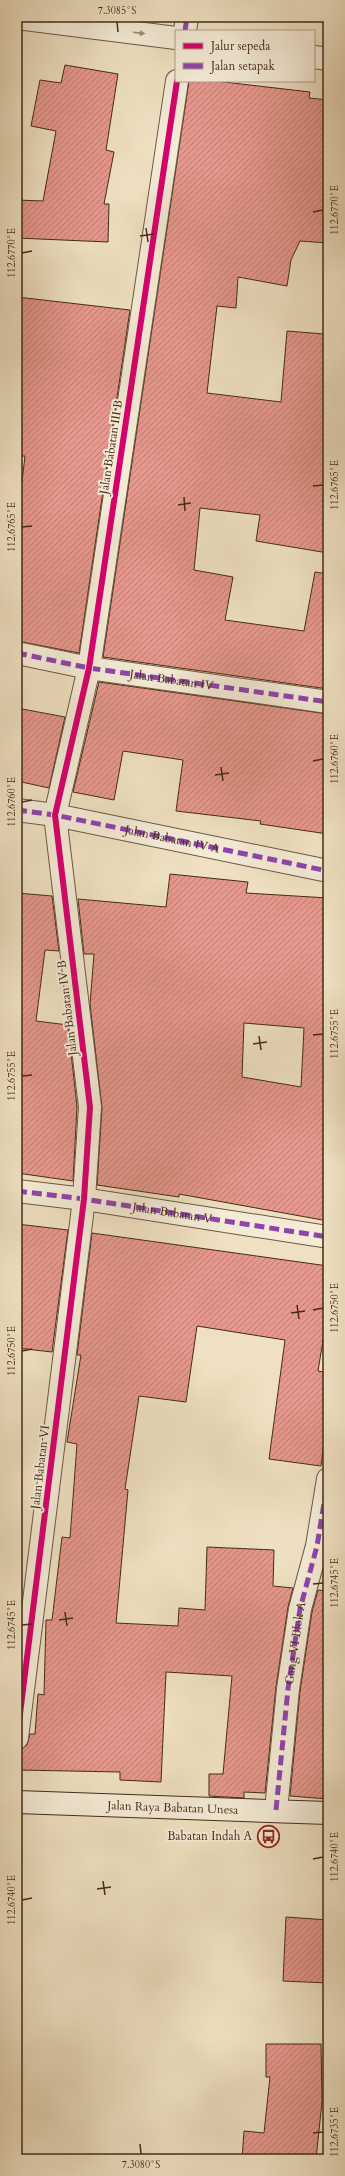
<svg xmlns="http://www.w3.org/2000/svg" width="345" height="2176" font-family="Cardo,serif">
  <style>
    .building { fill: url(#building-hatch); stroke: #452b15; fill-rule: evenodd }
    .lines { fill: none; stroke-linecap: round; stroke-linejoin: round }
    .minor-casing { stroke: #6f5840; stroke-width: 24 }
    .secondary-casing { stroke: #452b15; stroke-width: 24 }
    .minor { stroke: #f4ebd7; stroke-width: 22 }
    .secondary { stroke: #f4ebd7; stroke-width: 22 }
    .quiet { stroke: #8e44ad; stroke-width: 5; stroke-dasharray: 10 5; stroke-linecap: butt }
    .cycleway-casing { stroke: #f4ebd7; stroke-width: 8 }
    .cycleway { stroke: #d6006c; stroke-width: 6 }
    .oneway { fill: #9c8b76 }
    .ticks { fill: none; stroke: #452b15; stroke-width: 1.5 }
    .labels { text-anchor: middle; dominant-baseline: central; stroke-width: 4; stroke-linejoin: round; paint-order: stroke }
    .street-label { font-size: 12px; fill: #452b15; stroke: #f4ebd7 }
    .poi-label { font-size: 12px; fill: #452b15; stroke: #f4ebd7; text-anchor: end }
    .neatline { fill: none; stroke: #452b15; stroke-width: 1.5 }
    .ticks-label { font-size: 10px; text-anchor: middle; fill: #452b15 }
  </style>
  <defs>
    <pattern id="building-hatch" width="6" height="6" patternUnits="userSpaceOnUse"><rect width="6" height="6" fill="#e5988e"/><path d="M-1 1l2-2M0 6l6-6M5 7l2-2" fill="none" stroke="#bb7c73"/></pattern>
  </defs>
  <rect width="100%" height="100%" fill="#eee0c1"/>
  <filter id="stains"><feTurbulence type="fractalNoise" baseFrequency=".005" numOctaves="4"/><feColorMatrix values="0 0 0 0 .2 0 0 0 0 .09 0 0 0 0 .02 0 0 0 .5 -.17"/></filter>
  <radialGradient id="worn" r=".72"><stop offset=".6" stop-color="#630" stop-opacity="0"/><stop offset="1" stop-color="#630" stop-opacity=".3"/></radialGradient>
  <path class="building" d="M65,65L118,74L106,150L114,152L104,204H109L108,242L17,238V200L43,201L56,131L31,126L40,80L61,83Z
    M189,81H215L310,92L309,98L328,100V243L300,241L291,260L287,286L238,277L236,308L217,306L207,393L281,402L287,331L324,334V336L328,337V553L256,541L260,515L200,508L194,570L233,577L225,620L304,631L315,572L328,574V689L103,657Z
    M17,297L130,310L79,653L17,641V524L25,456H17Z
    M99,682L328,714V834L260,824L261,821L176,811L183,760L123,751L114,800L73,792Z
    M17,708L65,717L49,788L17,781Z
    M170,874L248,882L246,893L328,898V1221L179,1194V1197L97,1185L102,1108L90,1004L94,954H84L78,899L166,907ZM244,1023L304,1028L301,1087L242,1077Z
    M17,893L52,896L59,951L45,950L36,1021L68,1025L77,1107L73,1181L17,1173Z
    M17,1224L68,1230L52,1352L17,1348Z
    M92,1233L328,1266V1310L318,1371L328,1373V1410L321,1466L269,1459L285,1340L197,1326L186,1402L139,1396L125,1489L128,1490L116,1623L178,1626L179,1608L205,1610L207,1547L274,1550L273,1586L293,1588L288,1607L276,1687L265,1793L244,1792V1798L209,1796V1774H223L232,1676L166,1672L161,1782L120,1780V1772L18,1770L19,1750L27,1745L30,1734H35L38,1694L44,1695L46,1620H52L62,1537L70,1538L77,1444L67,1442L81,1355H77Z
    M318,1590L328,1591V1799L290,1796L300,1691L312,1612Z
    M286,1917L328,1920V1983L283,1981Z
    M266,2044H321L322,2102L316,2159H242L244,2131L264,2133L270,2077H266Z"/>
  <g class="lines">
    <defs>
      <g id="minor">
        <path d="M17,18L176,38"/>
        <path d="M185,31L187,17"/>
        <path d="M314,57L328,59"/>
        <path id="s1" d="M17,653L89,668L328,702"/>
        <path d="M17,810L55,815L328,871"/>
        <path d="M17,1191L84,1199L328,1237"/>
        <path d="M17,1738L84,1199L90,1107L55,815L89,668L177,81"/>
        <path id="s2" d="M276,1810L288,1689L300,1609L317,1546L328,1479"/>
      </g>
      <g id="secondary">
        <path id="s3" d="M17,1802L328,1813"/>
      </g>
    </defs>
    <use href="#minor" class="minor-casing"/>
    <use href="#secondary" class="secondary-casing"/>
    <use href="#minor" class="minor"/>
    <use href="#secondary" class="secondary"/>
    <g class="quiet">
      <path d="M185,31L187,17"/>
      <path d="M17,653L89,668L328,702"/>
      <path id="s4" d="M17,810L55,815L328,871"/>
      <path id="s5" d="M17,1191L84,1199L328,1237"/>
      <path d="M276,1810L288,1689L300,1609L317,1546L328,1479"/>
    </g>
    <defs>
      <path id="cycleway" d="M17,1738L84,1199L90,1107L55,815L89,668L177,81"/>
    </defs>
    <use href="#cycleway" class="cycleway-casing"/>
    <use href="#cycleway" class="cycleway"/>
  </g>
  <defs><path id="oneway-solid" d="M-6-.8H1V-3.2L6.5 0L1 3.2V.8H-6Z"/></defs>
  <use class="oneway" href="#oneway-solid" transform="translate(139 33) rotate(7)"/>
  <path class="ticks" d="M117,22L118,32M313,212L323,210M146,228L148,242M140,236L154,234M22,253L32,251M313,486L323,485M184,497L185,511M178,505L191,503M22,527L32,526M313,761L323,759M221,767L223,781M215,775L229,773M22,802L32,800M313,1035L323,1034M259,1036L261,1050M253,1044L267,1042M22,1076L32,1075M297,1305L299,1319M313,1310L323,1308M291,1313L305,1311M22,1351L32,1349M313,1584L323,1583M65,1612L67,1626M59,1620L73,1618M22,1625L32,1624M313,1859L323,1857M103,1881L105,1895M97,1889L111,1887M22,1900L32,1898M313,2133L323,2132M140,2144L141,2154"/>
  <defs>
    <symbol id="bus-ring" viewBox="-11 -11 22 22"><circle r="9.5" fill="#f4ebd7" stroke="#8f2418" stroke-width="1.5"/><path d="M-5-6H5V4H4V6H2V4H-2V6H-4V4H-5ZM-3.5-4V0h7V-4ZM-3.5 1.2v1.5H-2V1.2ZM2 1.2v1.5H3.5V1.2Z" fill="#8f2418"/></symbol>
  </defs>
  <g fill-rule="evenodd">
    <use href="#bus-ring" x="256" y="1824" width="25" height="25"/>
  </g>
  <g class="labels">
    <g class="street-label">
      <text transform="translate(111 447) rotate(-81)">Jalan Babatan III B</text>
      <text stroke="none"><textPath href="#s1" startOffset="157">Jalan Babatan IV</textPath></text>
      <text stroke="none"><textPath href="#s4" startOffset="158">Jalan Babatan IV A</textPath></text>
      <text transform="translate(67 1008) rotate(-97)">Jalan Babatan IV B</text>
      <text stroke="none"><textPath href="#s5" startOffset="157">Jalan Babatan V</textPath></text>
      <text transform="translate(40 1467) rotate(-83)">Jalan Babatan VI</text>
      <text stroke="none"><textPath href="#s2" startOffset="168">Gang VI Blok A</textPath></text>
      <text stroke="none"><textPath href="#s3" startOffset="156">Jalan Raya Babatan Unesa</textPath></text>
    </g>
    <g class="poi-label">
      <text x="252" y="1836">Babatan Indah A</text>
    </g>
  </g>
  <rect width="345" height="2176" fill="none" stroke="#eee0c1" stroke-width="44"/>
  <rect x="175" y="30" width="140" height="52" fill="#f4ebd7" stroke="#ae9e89"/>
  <rect x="183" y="43" width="20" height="6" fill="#d6006c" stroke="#ae9e89"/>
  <text x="211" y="50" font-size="12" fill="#452b15">Jalur sepeda</text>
  <rect x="183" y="63" width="20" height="6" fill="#8e44ad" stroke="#ae9e89"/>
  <text x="211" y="70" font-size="12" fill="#452b15">Jalan setapak</text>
  <rect x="22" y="22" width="301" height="2132" class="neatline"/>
  <g class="ticks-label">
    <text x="117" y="14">7.3085°S</text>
    <text transform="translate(334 210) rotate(-90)" y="4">112.6770°E</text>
    <text transform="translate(11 253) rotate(-90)" y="4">112.6770°E</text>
    <text transform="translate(334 485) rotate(-90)" y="4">112.6765°E</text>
    <text transform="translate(11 527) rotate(-90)" y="4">112.6765°E</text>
    <text transform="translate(334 759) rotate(-90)" y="4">112.6760°E</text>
    <text transform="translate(11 802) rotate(-90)" y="4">112.6760°E</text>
    <text transform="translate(334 1034) rotate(-90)" y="4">112.6755°E</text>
    <text transform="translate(11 1076) rotate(-90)" y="4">112.6755°E</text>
    <text transform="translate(334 1308) rotate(-90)" y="4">112.6750°E</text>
    <text transform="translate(11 1351) rotate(-90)" y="4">112.6750°E</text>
    <text transform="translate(334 1583) rotate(-90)" y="4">112.6745°E</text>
    <text transform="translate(11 1625) rotate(-90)" y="4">112.6745°E</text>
    <text transform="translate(334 1857) rotate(-90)" y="4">112.6740°E</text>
    <text transform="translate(11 1900) rotate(-90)" y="4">112.6740°E</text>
    <text transform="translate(334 2132) rotate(-90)" y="4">112.6735°E</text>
    <text x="141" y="2168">7.3080°S</text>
  </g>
  <rect width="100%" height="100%" filter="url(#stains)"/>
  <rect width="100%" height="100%" fill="url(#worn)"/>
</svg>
